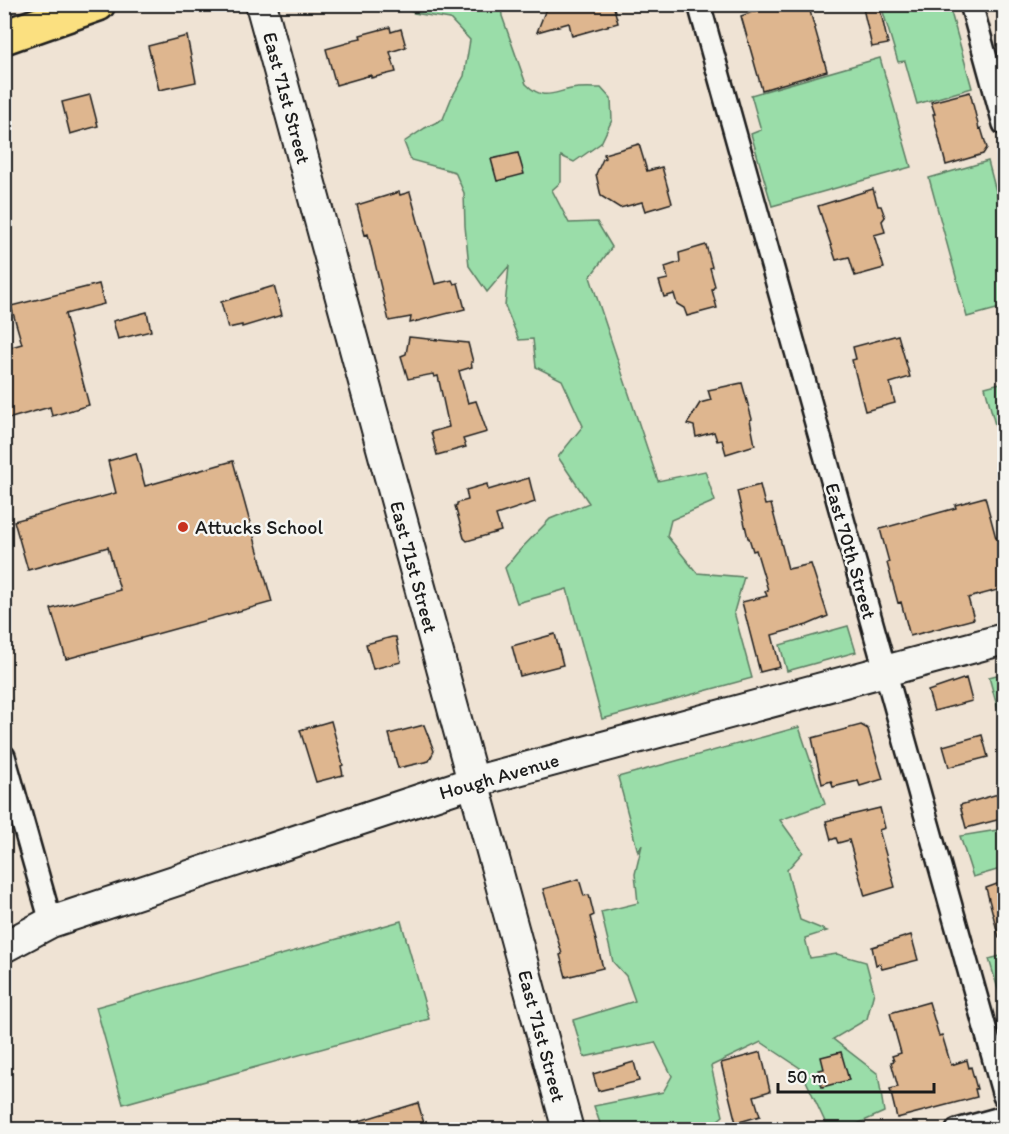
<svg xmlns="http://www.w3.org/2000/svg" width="1009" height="1134" font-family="Itim,sans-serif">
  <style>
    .green { fill: #9adda9; stroke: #5b7c62; stroke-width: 1.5 }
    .building { fill: #deb68f; stroke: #1c1c1c; stroke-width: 1.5 }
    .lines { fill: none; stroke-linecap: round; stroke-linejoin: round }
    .street-casing { stroke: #1c1c1c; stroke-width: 26 }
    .secondary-casing { stroke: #1c1c1c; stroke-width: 34 }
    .primary-casing { stroke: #1c1c1c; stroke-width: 38 }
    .street { stroke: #f6f6f2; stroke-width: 21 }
    .secondary { stroke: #f6f6f2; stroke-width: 30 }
    .primary { stroke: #fbe080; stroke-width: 33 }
    .poi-dot { fill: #c8321e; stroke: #f6f6f2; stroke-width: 2 }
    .labels { text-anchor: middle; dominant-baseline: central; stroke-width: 5; stroke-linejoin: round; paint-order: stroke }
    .street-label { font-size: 20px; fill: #1c1c1c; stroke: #f6f6f2 }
    .poi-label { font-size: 20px; fill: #1c1c1c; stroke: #f6f6f2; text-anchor: start }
  </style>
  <rect width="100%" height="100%" fill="#efe3d4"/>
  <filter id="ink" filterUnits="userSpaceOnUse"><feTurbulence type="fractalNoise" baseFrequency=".0167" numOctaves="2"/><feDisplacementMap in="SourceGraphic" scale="12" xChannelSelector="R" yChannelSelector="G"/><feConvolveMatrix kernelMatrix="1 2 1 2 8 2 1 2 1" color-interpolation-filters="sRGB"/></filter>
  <g filter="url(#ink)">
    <path class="green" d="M399,5H501L502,16L526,84C543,101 552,93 571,89C581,87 592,88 601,88L611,99L612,120L601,143L574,162L561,156V182L552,190L569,223L597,222L612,247L590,277L658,481L705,471L715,501L671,520L667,536L697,573L744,577L734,612L752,678L602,719L567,589L517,603L505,568L517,553L550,519L589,503L558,457L583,426L562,380L536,367L533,339L519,340L505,306L509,266L487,292L469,266L465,226L464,193L455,172L411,160L404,142L425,128L443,119L451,99L464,76L470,40L450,19L414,13Z
      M881,5H949L972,88L917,104L905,61L898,62Z
      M880,58L911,167L772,206L751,134L761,130L751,95Z
      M988,161L1004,222V307L967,317L929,178Z
      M1004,382V459L985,387Z
      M848,626L856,652L787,671L780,645Z
      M1004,673V728H1003L989,677Z
      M799,727L825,804L780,820L803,852L787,870L800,920L827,931L805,938L810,958L837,954L866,962L874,992L867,1019L833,1039L878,1074L884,1112L855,1125L827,1126L800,1068L761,1042L711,1066L723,1116L707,1129H602L594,1106L663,1092L672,1076L655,1042L584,1057L573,1020L635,1001L626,976L613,962L601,912L638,903L635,874L642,845L638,852L618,777Z
      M1004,829V868L973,877L960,836Z
      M401,921L429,1019L123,1104L96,1007Z
      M1004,955V1009L989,959Z"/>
    <path class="building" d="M548,4H613L618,23L572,36L569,23L537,32Z
      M777,4H808L827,71L762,90L741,16Z
      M862,4H879L888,44L872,47Z
      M390,27L391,32L401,29L406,47L390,52L396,72L371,78V75L336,85L326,49L351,42V40L361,38L360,35Z
      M187,36L196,82L159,90L148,46Z
      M970,92L979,129L981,128L987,148L983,154L946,165L933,114H935L931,102Z
      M90,95L98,126L70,134L62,102Z
      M639,144L647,171L662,167L672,203L645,211L642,202L620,208L601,196L596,174L603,159L605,158L604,154Z
      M518,153L524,174L497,181L491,159Z
      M873,189L878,206H881L885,217L882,221L885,232L874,235L884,268L855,276L849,257L836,260L818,206Z
      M399,192L400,195L410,192L435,284L452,280L454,284L458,283L465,309L410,323L411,317L389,321L368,234L365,235L357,205Z
      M706,245L712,267L710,268L715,286L712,290L717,308L687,316L684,308L677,304L674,294L664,297L659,281L668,279L665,267L680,262L679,253Z
      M99,284L104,304L65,314L89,405L52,416L50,407L4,420V349L22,344L11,306Z
      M274,286L282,315L242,327V325L228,328L221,302Z
      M147,312L151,331L118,339L113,321Z
      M898,335L910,377L890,383L895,403L865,411L852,360L856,359L853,347Z
      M409,337L468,343L473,362H471L472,367L459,371L468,403L476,401L487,432L463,439L466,447L437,455L431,432L449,427L438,376L434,377L433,374L408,379L401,356L406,354Z
      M742,383L752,419L750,420L755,445L726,454L722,440L717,441L714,432L696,437L694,426L687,424L700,403L711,400L708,390Z
      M136,453L145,486L233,461L272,602L66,659L51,609L120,590L108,547L28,570L14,521L116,493L108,461Z
      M529,478L535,502L496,515L501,531L467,541L464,538L455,506L457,505V503L468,500L466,490L487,484L488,490Z
      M760,485L765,505L771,504L788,569L811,564L828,616L807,625L772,635L780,667L760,672L742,602L767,596L765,591L768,590L756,550L753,551L749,538H748L737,491Z
      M985,497L996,538L999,537L1005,557V588L968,598L974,619L910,636L901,602L898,603L887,563L889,562L880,529L956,508L955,505Z
      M555,634L563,665L520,676L512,646Z
      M392,637H396L401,662L373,669L366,644Z
      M966,678L972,701L934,711L928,691Z
      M331,721L343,765L341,766L343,775L316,782L300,730Z
      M424,725L434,751L429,761L398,768L389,734Z
      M861,725L868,729L883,779L860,786L858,781L833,787L831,781L822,784L812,738Z
      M982,735L988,757L949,767L943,746Z
      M1005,792V818L966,828L960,805Z
      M880,808L885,828L879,830L895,887L865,896L849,840L838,843L836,838L831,840L826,821Z
      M579,879L584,896L589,895L594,915L590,917L603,968L566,977L560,955L562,954L543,889Z
      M1005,881V937L999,938L986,888Z
      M911,935L918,960L882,969L880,964L876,965L872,947Z
      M929,1002L939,1036L942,1035L951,1065L967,1060L969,1068L971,1067L977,1089H975L977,1097L897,1118L890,1089L898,1087L891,1062L894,1061L892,1056L901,1053L890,1013Z
      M761,1052L770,1091L754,1096L760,1116L736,1123L721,1063Z
      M841,1052L849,1080L822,1087L818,1070L824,1069L821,1057Z
      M634,1062L639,1081L598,1091L593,1074Z
      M418,1103L426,1130H346V1125Z"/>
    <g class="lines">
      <defs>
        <path id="street" d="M699,4L1004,1096
          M971,4L1004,124
          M4,756L51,922
          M957,1130L1004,1117"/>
        <path id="secondary" d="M261,4L568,1130
          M4,947L51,922L473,782L1004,639"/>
        <path id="primary" d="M4,37L98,4"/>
      </defs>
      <use href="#street" class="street-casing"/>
      <use href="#secondary" class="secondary-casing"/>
      <use href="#primary" class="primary-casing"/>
      <use href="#street" class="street"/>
      <use href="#secondary" class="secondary"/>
      <use href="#primary" class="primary"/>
    </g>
  </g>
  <circle class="poi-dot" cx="183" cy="527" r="6"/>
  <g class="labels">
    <g class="street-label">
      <text transform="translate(287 98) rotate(75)">East 71st Street</text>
      <text transform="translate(851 551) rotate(74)">East 70th Street</text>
      <text transform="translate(414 567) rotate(75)">East 71st Street</text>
      <text transform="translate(499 776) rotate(-16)">Hough Avenue</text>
      <text transform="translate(542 1036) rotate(75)">East 71st Street</text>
    </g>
    <g class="poi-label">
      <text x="195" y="527">Attucks School</text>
    </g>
  </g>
  <rect width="1009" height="1134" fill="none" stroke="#f6f6f2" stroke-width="24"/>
  <rect x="12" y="12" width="985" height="1110" fill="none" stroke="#1c1c1c" stroke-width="2" filter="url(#ink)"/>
  <path d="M778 1083v9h156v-9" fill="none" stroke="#1c1c1c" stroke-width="3"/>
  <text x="787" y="1083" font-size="18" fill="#1c1c1c" stroke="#f6f6f2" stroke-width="4.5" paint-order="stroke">50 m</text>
</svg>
